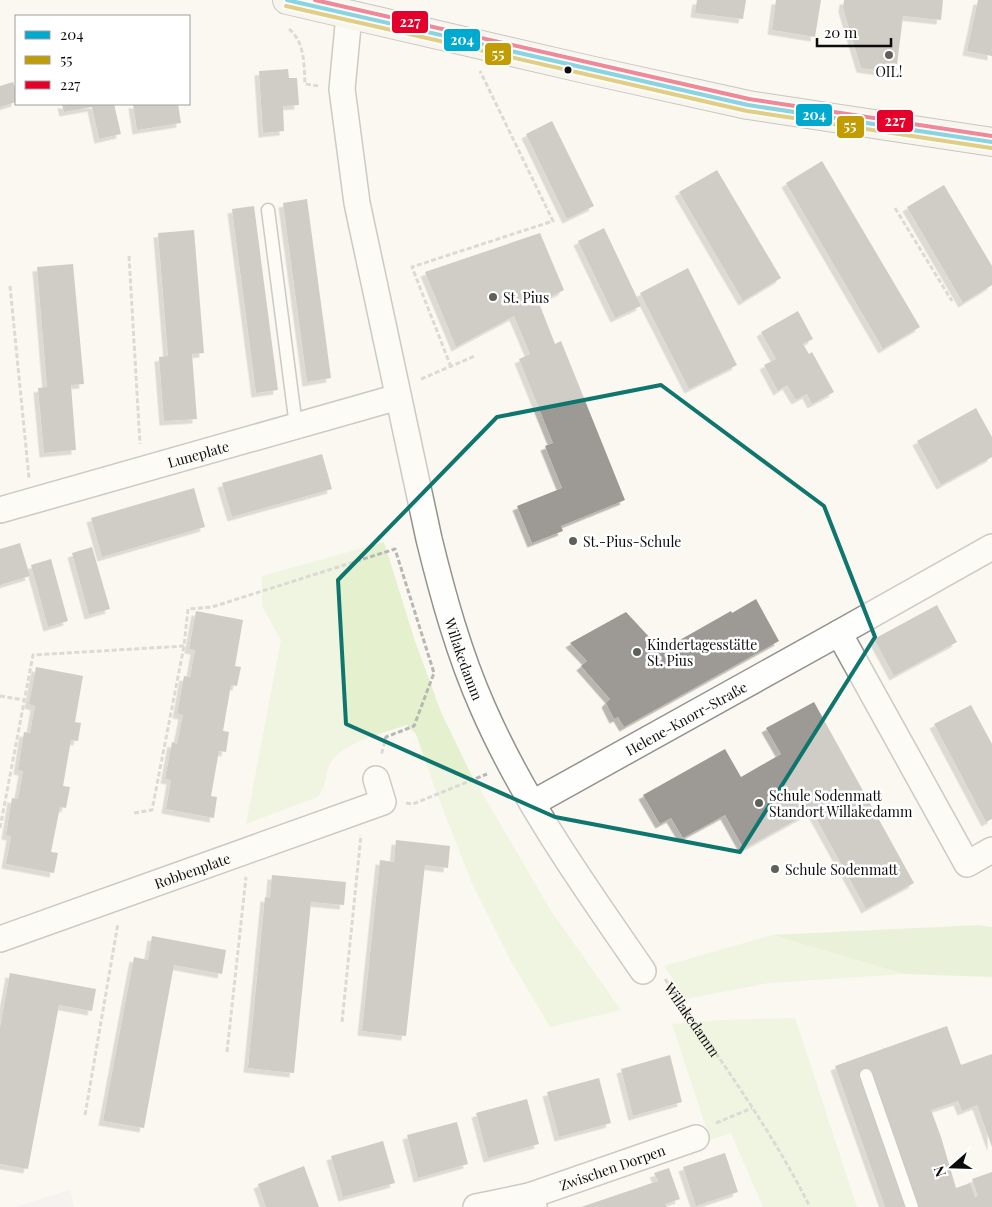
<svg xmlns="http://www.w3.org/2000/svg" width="992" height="1207" font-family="'Playfair Display',serif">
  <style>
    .industrial { fill: #f1ebee }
    .green { fill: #e5f1ce }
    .forest { fill: #d6e9bc }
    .building { fill: #9d9a96; filter: url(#shadow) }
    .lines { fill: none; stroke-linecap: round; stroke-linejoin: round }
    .service-casing { stroke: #93928f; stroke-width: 15 }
    .minor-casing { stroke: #93928f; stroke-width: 28 }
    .secondary-casing { stroke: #8a8985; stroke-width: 30 }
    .path { stroke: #b7b7b5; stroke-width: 3; stroke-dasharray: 5 2.5; stroke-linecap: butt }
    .service { stroke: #fefefd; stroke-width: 12 }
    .minor { stroke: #fefefd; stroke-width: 25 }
    .secondary { stroke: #f4f2e8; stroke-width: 28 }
    .bus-1-casing { stroke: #fff; stroke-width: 8 }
    .bus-2-casing { stroke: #fff; stroke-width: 8 }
    .bus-3-casing { stroke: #fff; stroke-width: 8 }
    .bus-1 { stroke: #00a9ce; stroke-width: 4 }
    .bus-2 { stroke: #c29c03; stroke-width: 4 }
    .bus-3 { stroke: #e4002b; stroke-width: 4 }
    .marked { fill: none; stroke: #0f766e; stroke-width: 4; stroke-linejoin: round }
    .poi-dot { fill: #5f5f5c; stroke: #fff; stroke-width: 2 }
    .bus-dot { fill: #0c0c0c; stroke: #fff; stroke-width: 2 }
    .labels { text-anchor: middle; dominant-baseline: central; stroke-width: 5; stroke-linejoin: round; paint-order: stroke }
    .poi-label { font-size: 14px; fill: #0c0c0c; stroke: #fff; text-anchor: start }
    .street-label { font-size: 14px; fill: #0c0c0c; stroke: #fff }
    .line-badge { stroke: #fff; stroke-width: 2 }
    .badge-label { font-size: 14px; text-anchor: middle; font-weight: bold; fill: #fff }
  </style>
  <defs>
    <filter id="shadow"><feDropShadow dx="-4.5" dy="4.5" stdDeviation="0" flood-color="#0004"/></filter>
  </defs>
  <rect width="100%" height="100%" fill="#faf8f0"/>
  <path class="industrial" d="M70,1190L74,1207H14Z"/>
  <path class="green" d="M384,542L415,641L441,712L471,774L551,911L621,1010L550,1027L512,963L471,881L435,789L416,734L407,725C384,733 344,742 331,762C324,774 328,787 317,797L246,824L281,640L262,606V576Z
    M772,935L904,974L769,983L686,999L664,966Z
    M795,1018L857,1207H763L731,1133L710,1140L672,1024L722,1020Z"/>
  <path class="forest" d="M979,925L992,927V977L904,974L772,935Z"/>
  <path class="building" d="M697,0H746L743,19L695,13Z
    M776,0H821L815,37L772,30Z
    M844,0H943L941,20L903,16L896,73L861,68L843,8Z
    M978,0H992V56L967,51Z
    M288,69L289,78H297L299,105L283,106L284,131L263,133L259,71Z
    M13,82L16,91V102L0,107V86Z
    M62,104H114L121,134L99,139L92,107L64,112Z
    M133,104H178L181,123L137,130Z
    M552,121L594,206L567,219L526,134Z
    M822,161L920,327L883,349L786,183Z
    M717,170L781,278L743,301L679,192Z
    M944,185L992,266V285L963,303L907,207Z
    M307,199L331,378L307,382L283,203Z
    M254,206L278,390L256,393L232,209Z
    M604,228L641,306L615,318L578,241Z
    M194,230L204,353L192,354L197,419L164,421L159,357L168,356L158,233Z
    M540,233L564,290L539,303L555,344L561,341L625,500L561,526L563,531L532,543L517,506L562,488L545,446L553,443L519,359L530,354L514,316L456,347L425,272Z
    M73,264L84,384L71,385L76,450L44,453L38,388L47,387L37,267Z
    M688,268L737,365L689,389L640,293Z
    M798,311L813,339L803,344L809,354L812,352L834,392L812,404L807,394L796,400L787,385L778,391L764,365L776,359L761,332Z
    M976,408L992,437V457L941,485L917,441Z
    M322,454L332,489L232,517L222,483Z
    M194,488L205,527L102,557L91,518Z
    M20,543L30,576L0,585V549Z
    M92,547L110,609L89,615L72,553Z
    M51,559L68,621L48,627L31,565Z
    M756,599L779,641L624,727L618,717L614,719L606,703L610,699L581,666L587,661L570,643L626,612L664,653L680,644L678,641L731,611L732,613Z
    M937,605L957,642L894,676L874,639Z
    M196,611L243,620L235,666L241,667L237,686L231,685L223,731L229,732L226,752L219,751L211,796L217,797L214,818L166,809L171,780L165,779L172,742L177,744L183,715L177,714L184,676L190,677L195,650L189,649Z
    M36,667L83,676L75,722L81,723L78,741L71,740L63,786L70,787L66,808L60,807L51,852L58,853L54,873L6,864L11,836L6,835L12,798L18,799L23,771L18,770L24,732L30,733L35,706L29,704Z
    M814,702L914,883L866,909L812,811L744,849L725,815L683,838L671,818L660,824L643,795L725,749L741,777L781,754L766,728Z
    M971,705L992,744V819L986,822L934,724Z
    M396,840L450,846L448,868L425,865L406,1036L362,1031L380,860L394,862Z
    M272,875L346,882L344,905L311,902L294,1073L248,1068L265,897L270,898Z
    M152,936L226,950L222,974L174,965L144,1128L103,1121L134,957L148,960Z
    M10,973L96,989L92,1011L59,1005L28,1169L0,1164V1028Z
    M947,1026L961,1065L992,1054V1147L977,1105L962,1111L958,1101L931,1110L941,1137L956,1188L970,1183L975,1197L978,1196L972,1179L992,1172V1207H885L835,1066Z
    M670,1055L682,1102L633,1116L621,1069Z
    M599,1078L611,1123L559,1137L547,1092Z
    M527,1099L539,1144L488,1158L476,1113Z
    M457,1122L468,1164L418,1178L407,1135Z
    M383,1141L395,1183L343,1197L331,1156Z
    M725,1153L738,1192L696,1206L683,1167Z
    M304,1166L319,1207H266L258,1184Z
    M669,1168L680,1199L665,1204L667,1207H581L658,1181L654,1173Z"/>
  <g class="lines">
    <defs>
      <path id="service" d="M268,210L296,426
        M866,1075L912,1207"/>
      <g id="minor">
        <path id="s2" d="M349,15L342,89L357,203L429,539C443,596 459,654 483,708C524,802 585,887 643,971"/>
        <path id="s3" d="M0,510L398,397"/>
        <path d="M839,633L992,547"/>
        <path id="s4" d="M533,803L839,633L967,864L992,850"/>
        <path id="s5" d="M0,939L383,802L376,779"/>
        <path id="s6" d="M529,1196L696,1138"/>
        <path d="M476,1207L529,1196L534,1207"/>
      </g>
      <path id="secondary" d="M287,0L585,69L748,105L992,142"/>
    </defs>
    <use href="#service" class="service-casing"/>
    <use href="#minor" class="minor-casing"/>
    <use href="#secondary" class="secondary-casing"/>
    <g class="path">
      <path d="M289,29C305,42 304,65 305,84L319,86"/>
      <path d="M895,208L952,301"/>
      <path d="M129,256L140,444"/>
      <path d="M10,286L29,478"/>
      <path d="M451,367L412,267L553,221L480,71"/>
      <path d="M421,379L475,356"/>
      <path d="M0,696L24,700"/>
      <path d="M406,803L413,804L487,774"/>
      <path d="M134,813L152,810L184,646L188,609L212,607L395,549L434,673L414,726L386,737L381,756"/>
      <path d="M0,828L33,655L184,646"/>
      <path id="s1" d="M665,979C715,1053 770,1127 810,1207"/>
      <path d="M342,1022L361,835"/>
      <path d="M227,1052L246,877"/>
      <path d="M85,1115L118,923"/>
      <path d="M716,1123L752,1108"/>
    </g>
    <use href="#service" class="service"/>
    <use href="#minor" class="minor"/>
    <use href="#secondary" class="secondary"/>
    <defs>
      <path id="bus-1" d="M287,0L748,105L992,142"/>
      <path id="bus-2" d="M286,6L747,111L991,148"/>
      <path id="bus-3" d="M315,0L749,99L992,136"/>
    </defs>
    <use href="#bus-1" class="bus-1-casing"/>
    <use href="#bus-2" class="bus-2-casing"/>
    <use href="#bus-3" class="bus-3-casing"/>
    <use href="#bus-1" class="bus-1"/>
    <use href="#bus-2" class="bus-2"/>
    <use href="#bus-3" class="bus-3"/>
  </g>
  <path d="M0 0H992V1207H0ZM661,385L824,506L875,637L740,852L555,817L346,724L338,580L497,417Z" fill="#faf8f0" fill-opacity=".55" fill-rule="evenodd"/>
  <path class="marked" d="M661,385L824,506L875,637L740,852L555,817L346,724L338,580L497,417Z"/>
  <g class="poi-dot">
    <circle cx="889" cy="55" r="5"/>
    <circle cx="493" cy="297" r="5"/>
    <circle cx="573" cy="541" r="5"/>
    <circle cx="637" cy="652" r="5"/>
    <circle cx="759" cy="803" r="5"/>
    <circle cx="775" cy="869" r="5"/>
  </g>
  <circle class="bus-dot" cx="568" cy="70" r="4.5"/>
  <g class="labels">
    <g class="poi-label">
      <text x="889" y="71" text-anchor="middle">OIL!</text>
      <text x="503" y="297">St. Pius</text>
      <text x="583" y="541">St.-Pius-Schule</text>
      <text x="647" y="644">Kindertagesstätte<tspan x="647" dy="16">St. Pius</tspan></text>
      <text x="769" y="795">Schule Sodenmatt<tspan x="769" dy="16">Standort Willakedamm</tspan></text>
      <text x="785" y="869">Schule Sodenmatt</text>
    </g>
    <g class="street-label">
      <text stroke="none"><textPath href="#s3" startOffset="206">Luneplate</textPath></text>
      <text stroke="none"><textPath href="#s2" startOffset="658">Willakedamm</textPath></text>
      <text stroke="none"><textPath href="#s4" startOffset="175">Helene-Knorr-Straße</textPath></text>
      <text stroke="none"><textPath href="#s5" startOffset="204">Robbenplate</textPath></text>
      <text stroke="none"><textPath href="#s1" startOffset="49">Willakedamm</textPath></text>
      <text stroke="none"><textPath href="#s6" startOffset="88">Zwischen Dorpen</textPath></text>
    </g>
  </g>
  <g class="line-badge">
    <rect x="391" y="10" width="38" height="24" rx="5" fill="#e4002b"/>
    <rect x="443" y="28" width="38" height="24" rx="5" fill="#00a9ce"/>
    <rect x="484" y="42" width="28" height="24" rx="5" fill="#c29c03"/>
    <rect x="795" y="103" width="38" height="24" rx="5" fill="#00a9ce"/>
    <rect x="876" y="109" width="38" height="24" rx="5" fill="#e4002b"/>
    <rect x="836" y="115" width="29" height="24" rx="5" fill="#c29c03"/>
  </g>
  <g class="badge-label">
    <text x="410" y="27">227</text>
    <text x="462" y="45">204</text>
    <text x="498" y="59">55</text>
    <text x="814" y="120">204</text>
    <text x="895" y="126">227</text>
    <text x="850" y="131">55</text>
  </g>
  <rect x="15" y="15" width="175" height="90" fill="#ffffff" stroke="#9e9e9e"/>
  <rect x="25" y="31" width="25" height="8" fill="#00a9ce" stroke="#9e9e9e"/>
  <text x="60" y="40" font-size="15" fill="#0c0c0c">204</text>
  <rect x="25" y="56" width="25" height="8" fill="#c29c03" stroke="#9e9e9e"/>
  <text x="60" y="65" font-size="15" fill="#0c0c0c">55</text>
  <rect x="25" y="81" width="25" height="8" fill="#e4002b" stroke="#9e9e9e"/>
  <text x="60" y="90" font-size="15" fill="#0c0c0c">227</text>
  <g transform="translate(952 1167) rotate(250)" stroke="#ffffff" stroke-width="4" paint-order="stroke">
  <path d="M0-4L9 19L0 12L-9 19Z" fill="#0c0c0c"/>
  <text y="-8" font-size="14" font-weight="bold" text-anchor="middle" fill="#0c0c0c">N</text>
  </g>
  <path d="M817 38v8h74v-8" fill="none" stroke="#0c0c0c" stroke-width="2.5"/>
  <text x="824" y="38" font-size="15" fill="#0c0c0c" stroke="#ffffff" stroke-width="4" paint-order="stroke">20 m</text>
</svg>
